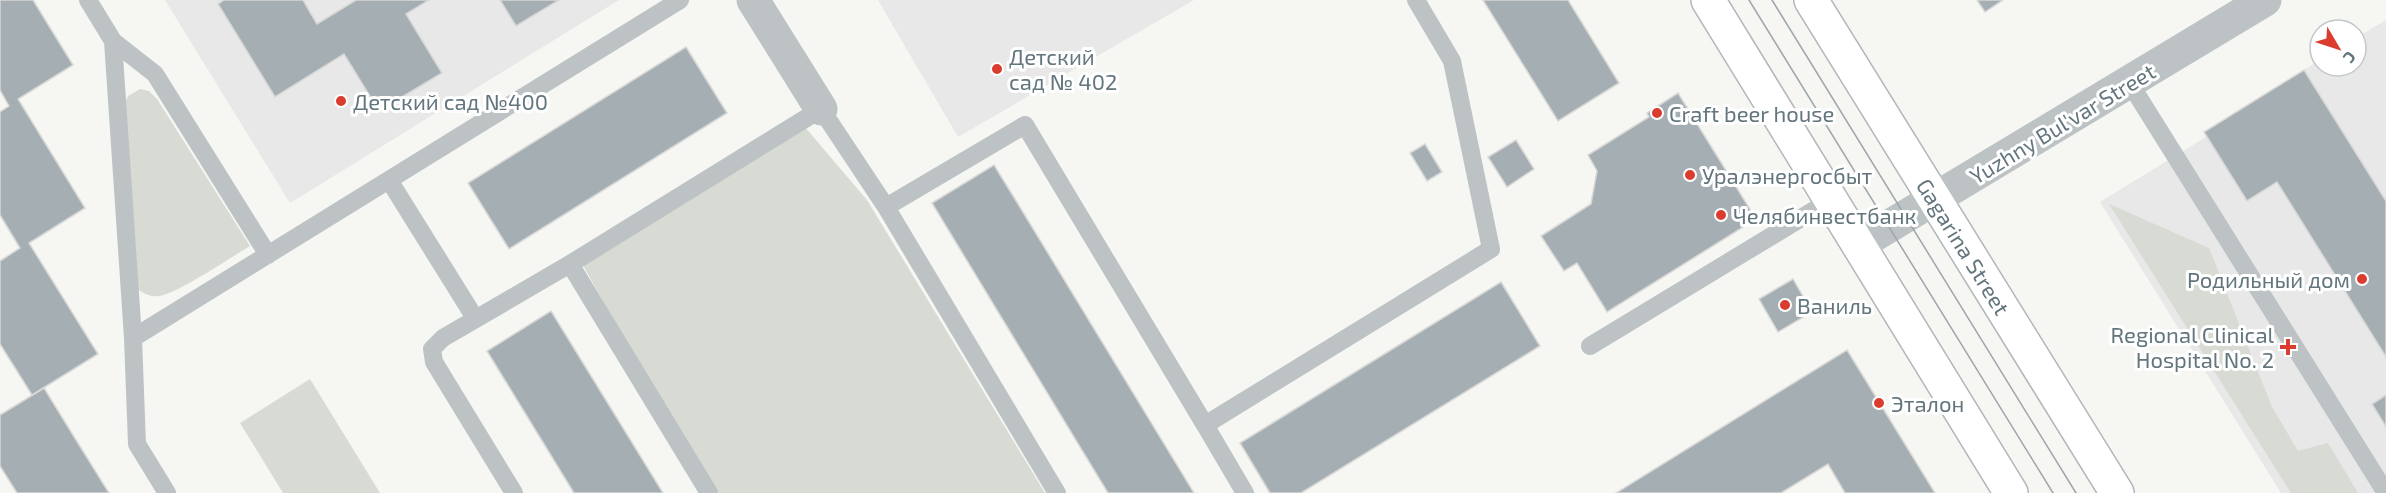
<svg xmlns="http://www.w3.org/2000/svg" width="2386" height="493" font-family="'Exo 2',sans-serif">
  <style>
    .built { fill: #e7e8e7 }
    .green { fill: #d7dbd3 }
    .building { fill: #a5afb3; stroke: #d8d8d6; stroke-width: 1.5 }
    .lines { fill: none; stroke-linecap: round; stroke-linejoin: round }
    .secondary-casing { stroke: #b0b7ba; stroke-width: 36 }
    .lane { stroke: #bdc3c5; stroke-width: 18 }
    .street { stroke: #bdc3c5; stroke-width: 33 }
    .secondary { stroke: #fff; stroke-width: 33 }
    .tram { stroke: #9da6aa; stroke-width: 1.5 }
    .poi-dot { fill: #da3c30; stroke: #fff; stroke-width: 2 }
    .labels { text-anchor: middle; dominant-baseline: central; stroke-width: 6; stroke-linejoin: round; paint-order: stroke }
    .poi-label { font-size: 22px; fill: #63767d; stroke: #fff; text-anchor: start }
    .street-label { font-size: 22px; fill: #63767d; stroke: #fff }
  </style>
  <rect width="100%" height="100%" fill="#f6f6f3"/>
  <path class="built" d="M165,0H619L290,203Z
    M878,0H1194L958,137Z
    M2386,20V493H2281L2100,202L2206,137L2204,132L2320,60V66H2356V38Z"/>
  <path class="green" d="M140,89L149,91L157,99L250,246C233,256 175,295 159,296C151,297 144,294 137,289L124,106L128,96Z
    M798,119L867,200L1045,493H710L575,251Z
    M2109,204L2209,248L2272,407L2298,451L2328,443L2358,493H2291Z
    M310,379L380,493H283L240,423Z"/>
  <path class="building" d="M0,0H33L73,65L18,99L85,208L29,243L98,354L32,395L0,344V261L20,248L0,215V112L9,106L0,90Z
    M224,0H303L317,24L356,0H429L406,14L442,73L379,111L344,54L275,97L218,4Z
    M500,0H559L516,26Z
    M1483,0H1568L1619,83L1558,121Z
    M1977,0H2003L1985,12Z
    M686,47L727,113L509,249L468,183Z
    M2304,70L2386,201V357L2277,182L2247,201L2204,132Z
    M1678,93L1756,219L1607,312L1577,263L1564,271L1541,236L1591,204L1597,171L1588,155L1649,117L1647,113Z
    M1516,140L1534,169L1507,187L1488,157Z
    M1425,144L1442,172L1427,181L1410,153Z
    M994,165L1018,204L1194,493H1108L932,203Z
    M1793,279L1812,312L1778,332L1759,299Z
    M1501,282L1540,346L1301,493H1270L1240,443Z
    M551,311L663,493H574L487,351Z
    M1847,350L1935,493H1845L1828,464L1781,493H1616Z
    M44,388L76,440L109,493H17L0,466V415Z
    M2386,395V427L2372,404Z"/>
  <g class="lines">
    <defs>
      <g id="secondary">
        <path d="M1708,0L2011,493"/>
        <path id="s1" d="M1811,0L2117,493"/>
      </g>
    </defs>
    <use href="#secondary" class="secondary-casing"/>
    <path class="lane" d="M88,0L113,41L133,338L137,444L167,493
      M113,41L155,74L268,255
      M2129,82L2386,493
      M389,180L475,318
      M886,207L1025,125L1205,425L1491,249L1452,61L1416,0
      M570,264L709,493
      M133,338L680,0
      M1590,346L1831,200
      M1205,425L1245,493
      M514,493L434,362L432,349L443,338L570,264L821,109L886,207L1057,493"/>
    <path class="street" d="M753,0L821,109
      M1858,245L2265,0"/>
    <use href="#secondary" class="secondary"/>
    <path class="tram" d="M1749,0L2053,493
      M1772,0L2076,493"/>
  </g>
  <g class="poi-dot">
    <circle cx="997" cy="69" r="6"/>
    <circle cx="341" cy="101" r="6"/>
    <circle cx="1657" cy="113" r="6"/>
    <circle cx="1690" cy="175" r="6"/>
    <circle cx="1721" cy="215" r="6"/>
    <circle cx="2362" cy="279" r="6"/>
    <circle cx="1785" cy="305" r="6"/>
    <path d="M2285 338h6v6h6v6h-6v6h-6v-6h-6v-6h6z"/>
    <circle cx="1879" cy="403" r="6"/>
  </g>
  <g class="labels">
    <g class="poi-label">
      <text x="1009" y="56">Детский<tspan x="1009" dy="25">сад № 402</tspan></text>
      <text x="353" y="101">Детский сад №400</text>
      <text x="1669" y="113">Craft beer house</text>
      <text x="1702" y="175">Уралэнергосбыт</text>
      <text x="1733" y="215">Челябинвестбанк</text>
      <text x="2350" y="279" text-anchor="end">Родильный дом</text>
      <text x="1797" y="305">Ваниль</text>
      <text x="2274" y="334" text-anchor="end">Regional Clinical<tspan x="2274" dy="25">Hospital No. 2</tspan></text>
      <text x="1891" y="403">Эталон</text>
    </g>
    <g class="street-label">
      <text transform="translate(2062 123) rotate(-31)">Yuzhny Bul'var Street</text>
      <text stroke="none"><textPath href="#s1" startOffset="290">Gagarina Street</textPath></text>
    </g>
  </g>
  <g transform="translate(2338 48) rotate(129)"><circle r="28" fill="#ffffff" stroke="#c1c8cb" stroke-width="1.5"/>
  <path d="M0-4.5L10 22L0 15L-10 22Z" fill="#da3c30"/>
  <text y="-9" font-size="16" font-weight="bold" text-anchor="middle" fill="#63767d">С</text>
  </g>
</svg>
